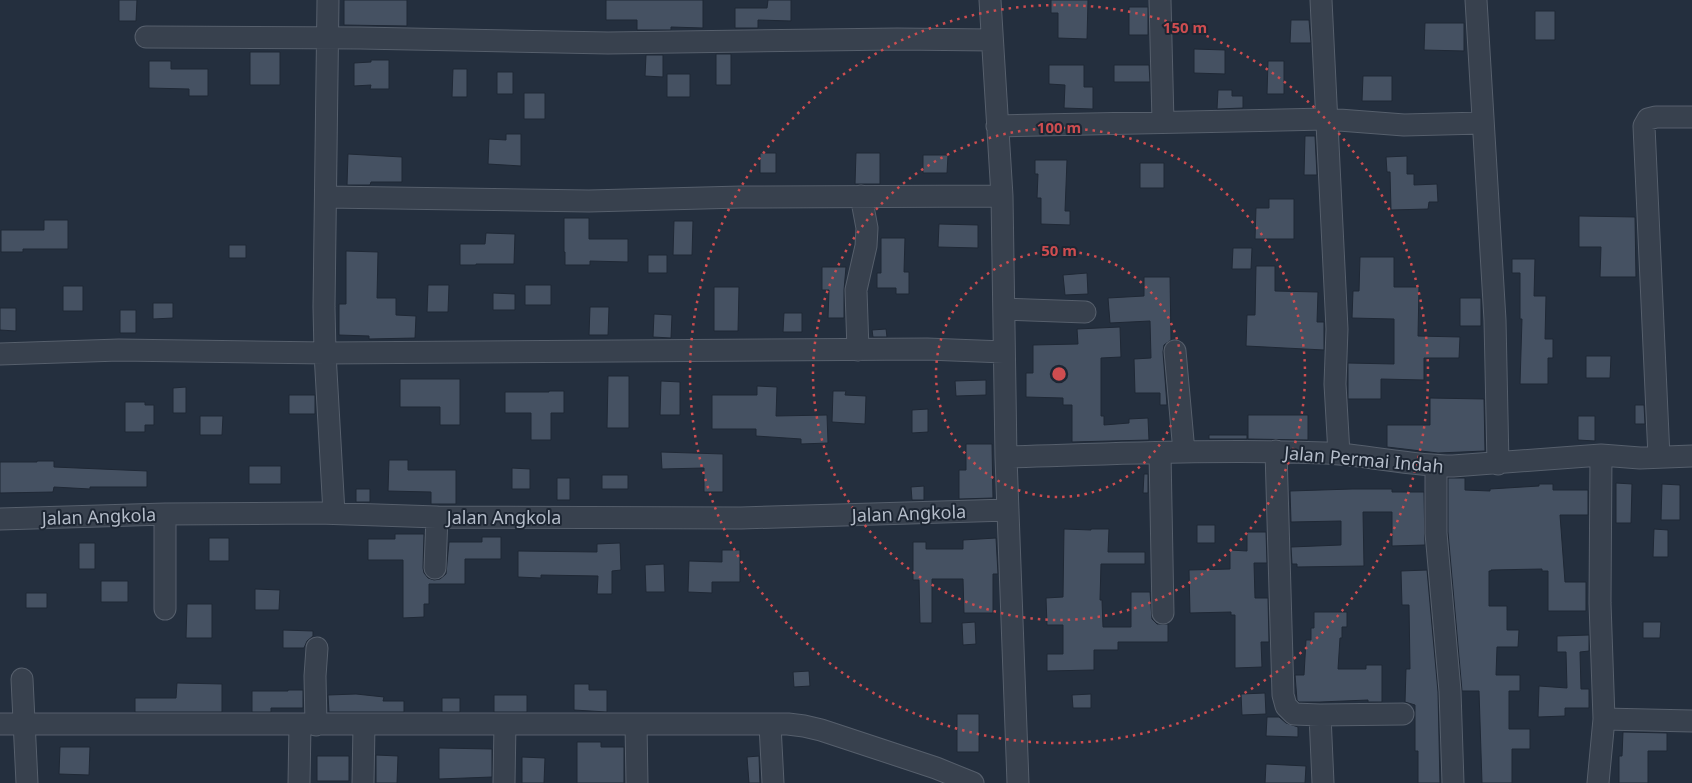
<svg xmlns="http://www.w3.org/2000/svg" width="1692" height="783" font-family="'Noto Sans',sans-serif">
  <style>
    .building { fill: #455162; stroke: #1f2835 }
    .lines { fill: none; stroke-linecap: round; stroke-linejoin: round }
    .minor-casing { stroke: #565f6c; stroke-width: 23 }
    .minor { stroke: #38414e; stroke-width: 21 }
    .ring { fill: none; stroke: #ce4d50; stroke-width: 2.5; stroke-dasharray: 2.5 5 }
    .labels { text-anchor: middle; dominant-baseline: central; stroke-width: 4; stroke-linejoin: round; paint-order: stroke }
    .street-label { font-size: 18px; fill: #b4bcc9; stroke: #1d2633 }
    .centre { fill: #ce4d50; stroke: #1d2633; stroke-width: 2.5 }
    .ring-label { font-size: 15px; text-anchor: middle; font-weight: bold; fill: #ce4d50; stroke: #1d2633; stroke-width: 4; stroke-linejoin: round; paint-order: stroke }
  </style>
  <rect width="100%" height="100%" fill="#242f3e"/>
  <path class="building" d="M119,0H137L136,21H119Z
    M344,0H407V26L344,25Z
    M606,0H703V28L671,27V30H637V20H606Z
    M768,0H791V21L758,20V28H735V8H767Z
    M1051,0H1088L1087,39L1058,38V13H1051Z
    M1129,7H1148V35H1129Z
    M1535,11H1555V40H1535Z
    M1291,20H1309L1311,43H1290Z
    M1425,23H1464V51L1424,50Z
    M1194,49L1225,50V74L1194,73Z
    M250,52H280V85H250Z
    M716,54H731V85H716Z
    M646,55H663V77L645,76Z
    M371,60H389V89H370L371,85L354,86V63L371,62Z
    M149,61H171V69H208V96H189V89L149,88Z
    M1268,61H1284V94H1267Z
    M1049,65H1084V87H1093V109L1064,108L1065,85L1049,84Z
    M1114,65H1149L1150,82H1114Z
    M453,69H467V97H452Z
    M497,72H513V94H497Z
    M667,74H690V97H667Z
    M1363,76H1392V101H1362Z
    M1218,90H1232V96H1243V108L1217,109Z
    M524,93H545V119H524Z
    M506,134H521V166L488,164L489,139L506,140Z
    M1305,136H1315L1317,175H1304Z
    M760,153H776V173H760Z
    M856,153H880V184H855Z
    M348,154L402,157V182H371L370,185H347Z
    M923,155H948L947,173H923Z
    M1407,156V174H1414V185L1437,184L1438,202H1429L1428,209L1391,210L1390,172H1387L1386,157Z
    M1035,160H1067L1065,211H1070V225L1041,224V198H1037L1038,174H1035Z
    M1140,163H1164V188H1140Z
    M1269,199H1294V239H1255L1256,208H1269Z
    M1579,216L1635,217L1636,277H1600L1601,247H1579Z
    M564,218H589V239H628V262L590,261V265H565V252H564Z
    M44,220H68V249H23V252H1V230H44Z
    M674,221H693L692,255H673Z
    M939,224L978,225V248L938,247Z
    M486,233L515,234L514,264H476V265H460V244H485Z
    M881,238H905L904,272H909V294H896V288H877V273H881Z
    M229,245H246V258H229Z
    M1233,248H1252L1251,269H1232Z
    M346,251L378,252L377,298H396V315L416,316L415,338L369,339V336L339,335V304H346Z
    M648,255H667V273H648Z
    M1360,257H1394V287H1419L1418,336L1460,337L1459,358H1424V380L1381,379V399H1348V363L1394,364V319L1352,318L1353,291H1359Z
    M1512,259H1535L1534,296H1546L1545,339H1553V358H1548V384H1520L1522,319H1520V273H1512Z
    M1256,266H1275V291L1318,292L1317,322H1324V350L1246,346L1247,315H1255Z
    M822,267H846L844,290V318H828L829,290H822Z
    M1087,273L1088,294L1065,295L1063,275Z
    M1144,277H1170L1171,340L1164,345L1163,352L1167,405H1160V393H1135L1134,359L1151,358L1150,321L1110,323L1108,298L1144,296Z
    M428,285H449L448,312H427Z
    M525,285H551V305H525Z
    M63,286H83V311H63Z
    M714,287H739L738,331H714Z
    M493,293L515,294V310H493Z
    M1460,298H1481V326H1460Z
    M153,303H173V318L153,319Z
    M590,307H609L608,335H589Z
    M0,308H16V331L0,330Z
    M120,310H136V333H120Z
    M784,313H802V332H783Z
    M654,314L672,315L671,338L653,337Z
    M1120,327L1121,357L1101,358V416H1104V425L1129,423V419L1148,418L1149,440L1072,442V405H1063V398L1026,397V373H1033V345L1078,344L1077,329Z
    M886,329L887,337H873L872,330Z
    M1586,356H1611L1610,378H1586Z
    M608,376H629V428H607Z
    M400,379H460V425H440V407H400Z
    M986,380V395L956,396L955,381Z
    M661,381L680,382V415H660Z
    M757,386L777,387L776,416L827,415L828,443L801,444V439L756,436V429H712V395H757Z
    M186,387V413H173V388Z
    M549,391H564V413H551V440H531V413H505V392H549Z
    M833,391H846L845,395L866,396L865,424L832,422Z
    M289,395H315V414H289Z
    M1430,398L1484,399L1485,451L1438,453L1387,447V425H1430Z
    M125,402H145V405H154V425H145V432H125Z
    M1635,405H1644L1645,424H1635Z
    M928,409V432L912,433V410Z
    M1248,415H1308V440L1248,439Z
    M200,416H223L222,435H200Z
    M1578,416H1595V441L1578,440Z
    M1209,435H1247V439H1209Z
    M966,444H992L993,498L959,499V470H966Z
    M661,452L723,454V492H704V468L662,469Z
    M389,460H408V470H456V504H431V492L388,491Z
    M37,461H54V467L147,471V487H90V489L54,487L53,492L0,493V462H37Z
    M249,466H281V484H249Z
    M512,468L530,469V489H512Z
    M1144,474H1148V493H1143Z
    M602,475H628V489H602Z
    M557,478H570V500H557Z
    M1448,478H1465V490L1490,491V489L1539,486V484H1553V490H1588V515H1560L1565,582H1586V611H1548V571H1542V569L1491,570V571H1489V606H1507V630H1519L1518,647H1497L1496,675H1520V691H1509V729H1530V749H1512V783H1482L1479,691H1462L1448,532Z
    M1616,483L1632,484L1631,523H1616Z
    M1662,484L1680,485V520H1661Z
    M924,486V500H912L911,487Z
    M356,489H370V502H356Z
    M1352,489H1392V492H1424L1425,545L1392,546V512H1363L1364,566L1297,567V564H1292L1291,547L1341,545V521L1291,522L1290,491Z
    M1197,525H1215V543H1197Z
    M1064,529L1091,530V529H1109L1108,552H1145V564H1101L1100,600H1102L1103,627H1131V592H1150L1152,619L1157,624H1168V642H1118V650H1094V670L1047,671V654H1063V625H1047L1046,598L1063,597Z
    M1654,529L1668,530V557H1653Z
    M1247,532H1266L1267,563H1254L1255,598H1268L1269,642H1261L1262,667L1235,668V615H1231V612L1190,613L1189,570L1230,569V550L1247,551Z
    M395,534H424L423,568L424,573L428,578L434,580L440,579L446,574L449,542H482V537H501V559H465V584H429V604H424V617L403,618V560H368V539H395Z
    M209,538H229V561H209Z
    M996,538L998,574H993V613H964L963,579H932V623H920L919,580H913V542H926V549H963V540Z
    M79,543H95V569H79Z
    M620,543L621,570L612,571V594H597L598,576L541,575V578L518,577V551L597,552V544Z
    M722,550H740V582H712V593L688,592L689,561L722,562Z
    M664,564L665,592H646L645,565Z
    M1427,570L1438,692L1440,783H1418V751H1415V705L1405,702L1406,669H1410L1409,605H1402L1401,571Z
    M101,581H128V602H101Z
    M255,589L280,590L279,610H255Z
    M26,593H47V608H26Z
    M187,604H212V638H186Z
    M1314,612H1347V627H1342V638H1340L1338,669H1366V665H1382V702H1368V700L1320,702H1299L1297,700L1295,675H1304L1306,640H1311V628H1314Z
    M975,622L976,644L963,645L962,623Z
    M1643,622H1661L1660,638H1643Z
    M283,630L313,631V636L307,641L304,648H283Z
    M1589,635V651L1580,652L1581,689H1589V708H1565V716L1538,717L1539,686L1567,688L1566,652H1557V636Z
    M809,671L810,686L794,687L793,672Z
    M177,683L222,684V712H135V698H176Z
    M574,684H589V690H607V712L574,710Z
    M288,690H303V708H271V712H252V691H288Z
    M1265,693L1266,714L1242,715L1241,694Z
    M356,694L384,697L383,701H404V712H329L328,695Z
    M1091,694V708H1073L1072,695Z
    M494,695H527V712H494Z
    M442,698H460V712H442Z
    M957,714H979V752H957Z
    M1267,717H1279L1286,723L1298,727V737L1266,736Z
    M1623,732L1667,733V751H1648V783H1619V756H1622Z
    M577,742H601V747H624V783H577Z
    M60,747H90L89,775L59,774Z
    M439,748L492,749V777L439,779Z
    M376,755L398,756L397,783H376Z
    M317,756H349V781H317Z
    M759,756L760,783H749L747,757Z
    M522,757L545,758L544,783H522Z
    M1266,764L1306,766L1305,783H1265Z"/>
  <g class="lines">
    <defs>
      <path id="minor" d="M328,0L324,307L325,353L334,513
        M990,0L1002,196L1006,457L1018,783
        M1160,0L1163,122
        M1321,0L1337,329L1335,384L1339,454
        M1476,0L1495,320L1498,464
        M146,37L360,38L608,43L897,39L992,40
        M997,126L1326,119L1404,125L1482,123
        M326,197L589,201L741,197L1002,196
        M1005,309L1085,312
        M858,350L856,290L866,246L867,228L861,196
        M1175,351L1184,452
        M0,354L119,350L325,353L927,349L1004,352
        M1276,451L1283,695L1286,706L1294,714L1320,715L1403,714
        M1160,453L1163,613
        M1006,457C1112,454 1219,449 1325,453C1368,455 1410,466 1453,466L1601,455L1640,458L1692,456
        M1659,457L1644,126L1648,119L1656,117H1692
        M1436,466V533L1450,691L1453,783
        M165,514V609
        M0,519L165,514L319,513L437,517L741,518L1008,510
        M435,568L437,517
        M22,679L27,783
        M1320,715L1323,783
        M1604,719L1692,721
        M0,724H788L804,726L821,730L936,768L973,783
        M636,724L637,783
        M316,725L315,676L317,648
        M770,725L773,783
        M299,783L300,725
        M363,783L364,725
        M504,783L505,724
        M1598,783L1604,719L1600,603L1601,455"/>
    </defs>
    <use href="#minor" class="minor-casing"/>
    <use href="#minor" class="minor"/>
  </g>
  <g class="ring">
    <circle cx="1059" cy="374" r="123"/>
    <circle cx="1059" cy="374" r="246"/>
    <circle cx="1059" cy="374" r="369"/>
  </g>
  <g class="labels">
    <g class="street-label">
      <text transform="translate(1364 459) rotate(5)">Jalan Permai Indah</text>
      <text transform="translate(909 513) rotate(-2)">Jalan Angkola</text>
      <text transform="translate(99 516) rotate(-2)">Jalan Angkola</text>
      <text x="504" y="517">Jalan Angkola</text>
    </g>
  </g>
  <circle cx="1059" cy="374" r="8" class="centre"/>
  <g class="ring-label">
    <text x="1185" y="33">150 m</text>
    <text x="1059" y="133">100 m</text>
    <text x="1059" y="256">50 m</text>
  </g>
</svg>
